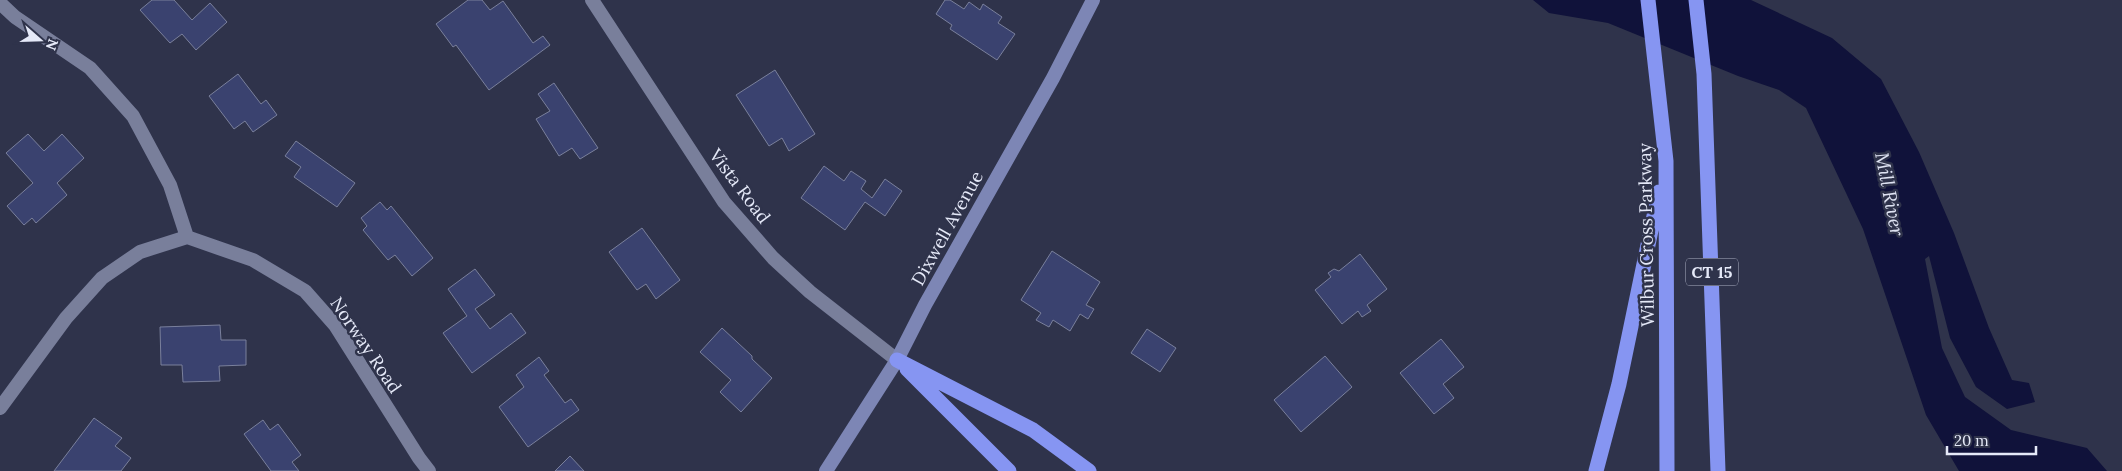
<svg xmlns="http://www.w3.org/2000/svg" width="2122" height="471" font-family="Lora,serif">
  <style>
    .water { fill: #10123a }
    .building { fill: #3a426f; stroke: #7a809c }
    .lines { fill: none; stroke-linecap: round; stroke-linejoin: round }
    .minor { stroke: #797f9b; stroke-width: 14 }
    .secondary { stroke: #7d86b5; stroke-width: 14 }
    .motorway { stroke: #8695f2; stroke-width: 15 }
    .labels { text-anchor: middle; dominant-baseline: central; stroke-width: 5; stroke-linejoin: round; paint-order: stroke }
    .shield { fill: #2f334b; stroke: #aeb2c4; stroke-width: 1 }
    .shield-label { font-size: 16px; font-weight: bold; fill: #e5e9f8 }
    .street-label { font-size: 18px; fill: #e5e9f8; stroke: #2f334b }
    .water-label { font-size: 19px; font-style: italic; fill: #dee2f2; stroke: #2f334b }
  </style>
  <rect width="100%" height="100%" fill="#2f334b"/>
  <path class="water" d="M1533,0H1751L1832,38L1881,79L1919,152L1954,233L1989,328L2012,380L2029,383L2035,402L2007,409L1976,387L1950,338L1929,256L1925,259L1942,348L1965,397L2011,430L2087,448L2107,471H1959L1926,415L1863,229L1806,108L1779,90L1738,76L1608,23L1549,13Z"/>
  <path class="building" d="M152,0H174L192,20L210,3L227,22L196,50L182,34L170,43L140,10Z
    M468,0H482L490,10L503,1L533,43L543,36L550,45L489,90L456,45L453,47L436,24Z
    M945,0H950L964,9L969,2L980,10L983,4L1002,17L998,23L1015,34L997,60L950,29L952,25L936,14Z
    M775,70L815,134L789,151L782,138L769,146L736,95Z
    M238,74L261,104L266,100L277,115L253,132L245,121L234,129L209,96Z
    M554,83L598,148L580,159L572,148L559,156L536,119L550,111L538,94Z
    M28,134L44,151L62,134L84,158L57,183L67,195L36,223L32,218L24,225L7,206L33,183L6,153Z
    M296,141L355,183L337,207L294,177L301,167L285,156Z
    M824,166L844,181L851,171L866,181L861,189L872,198L885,179L902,191L885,216L865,202L845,230L801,198Z
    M380,202L387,210L391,206L433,258L412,276L395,255L388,260L363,230L367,226L361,218Z
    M642,228L680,280L656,299L646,284L637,290L609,252Z
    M1052,251L1100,282L1086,305L1094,309L1088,319L1080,314L1070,331L1053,320L1049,327L1036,320L1041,313L1021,300Z
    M1360,254L1387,289L1367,305L1371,311L1362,317L1358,311L1342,324L1315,290L1331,277L1328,273L1334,269L1339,271Z
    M475,269L495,295L475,309L490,329L511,313L526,333L472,373L443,333L467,316L448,289Z
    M220,325L221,340H246V365L219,366L220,381L183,382L182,365H161L160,327Z
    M722,328L752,356V359L772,378L741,412L720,392L731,380L700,352Z
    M1147,329L1176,348L1160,372L1131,353Z
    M1441,339L1464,367L1443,384L1454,398L1434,414L1400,373Z
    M1325,356L1352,387L1301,432L1274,400Z
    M539,357L549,371L544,375L565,403L571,399L579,410L528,447L499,407L524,387L516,375Z
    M94,418L122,438L115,446L131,458L121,471H54Z
    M263,420L270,430L278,424L301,455L292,462L299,471H271L244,434Z
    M570,456L584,471H555Z"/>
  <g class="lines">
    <path class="minor" d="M592,0L724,202L773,258L810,292L897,360
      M0,3L15,17L90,68L133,116L170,185L187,237
      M0,408L66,318L102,278L140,252L187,237L253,260L305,291L335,325L419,458L429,471"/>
    <path class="secondary" d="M826,471L897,360L925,305L1053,78L1093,0"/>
    <path class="motorway" d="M1648,0L1666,161L1667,471
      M1696,0L1704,74L1718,471
      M897,360L1033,430L1089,471
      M907,369L1009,471
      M1596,471L1619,384L1659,192"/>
  </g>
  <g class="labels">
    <rect class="shield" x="1686" y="258.5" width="52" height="27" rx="4"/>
    <g class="shield-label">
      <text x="1712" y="272">CT 15</text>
    </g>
    <g class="street-label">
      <text transform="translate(740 186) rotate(53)">Vista Road</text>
      <text transform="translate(947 228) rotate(-61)">Dixwell Avenue</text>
      <text transform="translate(1646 235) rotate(-91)">Wilbur Cross Parkway</text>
      <text transform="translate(366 345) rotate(56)">Norway Road</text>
    </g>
    <g class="water-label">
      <text transform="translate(1890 194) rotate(79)">Mill River</text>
    </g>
  </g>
  <g transform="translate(40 40) rotate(110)" stroke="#2f334b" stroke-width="4" paint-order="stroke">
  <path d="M0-4L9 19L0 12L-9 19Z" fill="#e5e9f8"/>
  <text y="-8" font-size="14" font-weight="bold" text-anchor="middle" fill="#e5e9f8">N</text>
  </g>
  <path d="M1947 446v8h89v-8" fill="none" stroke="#e5e9f8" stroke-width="2.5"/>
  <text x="1954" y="446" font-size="15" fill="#e5e9f8" stroke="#2f334b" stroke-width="4" paint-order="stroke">20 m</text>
</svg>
